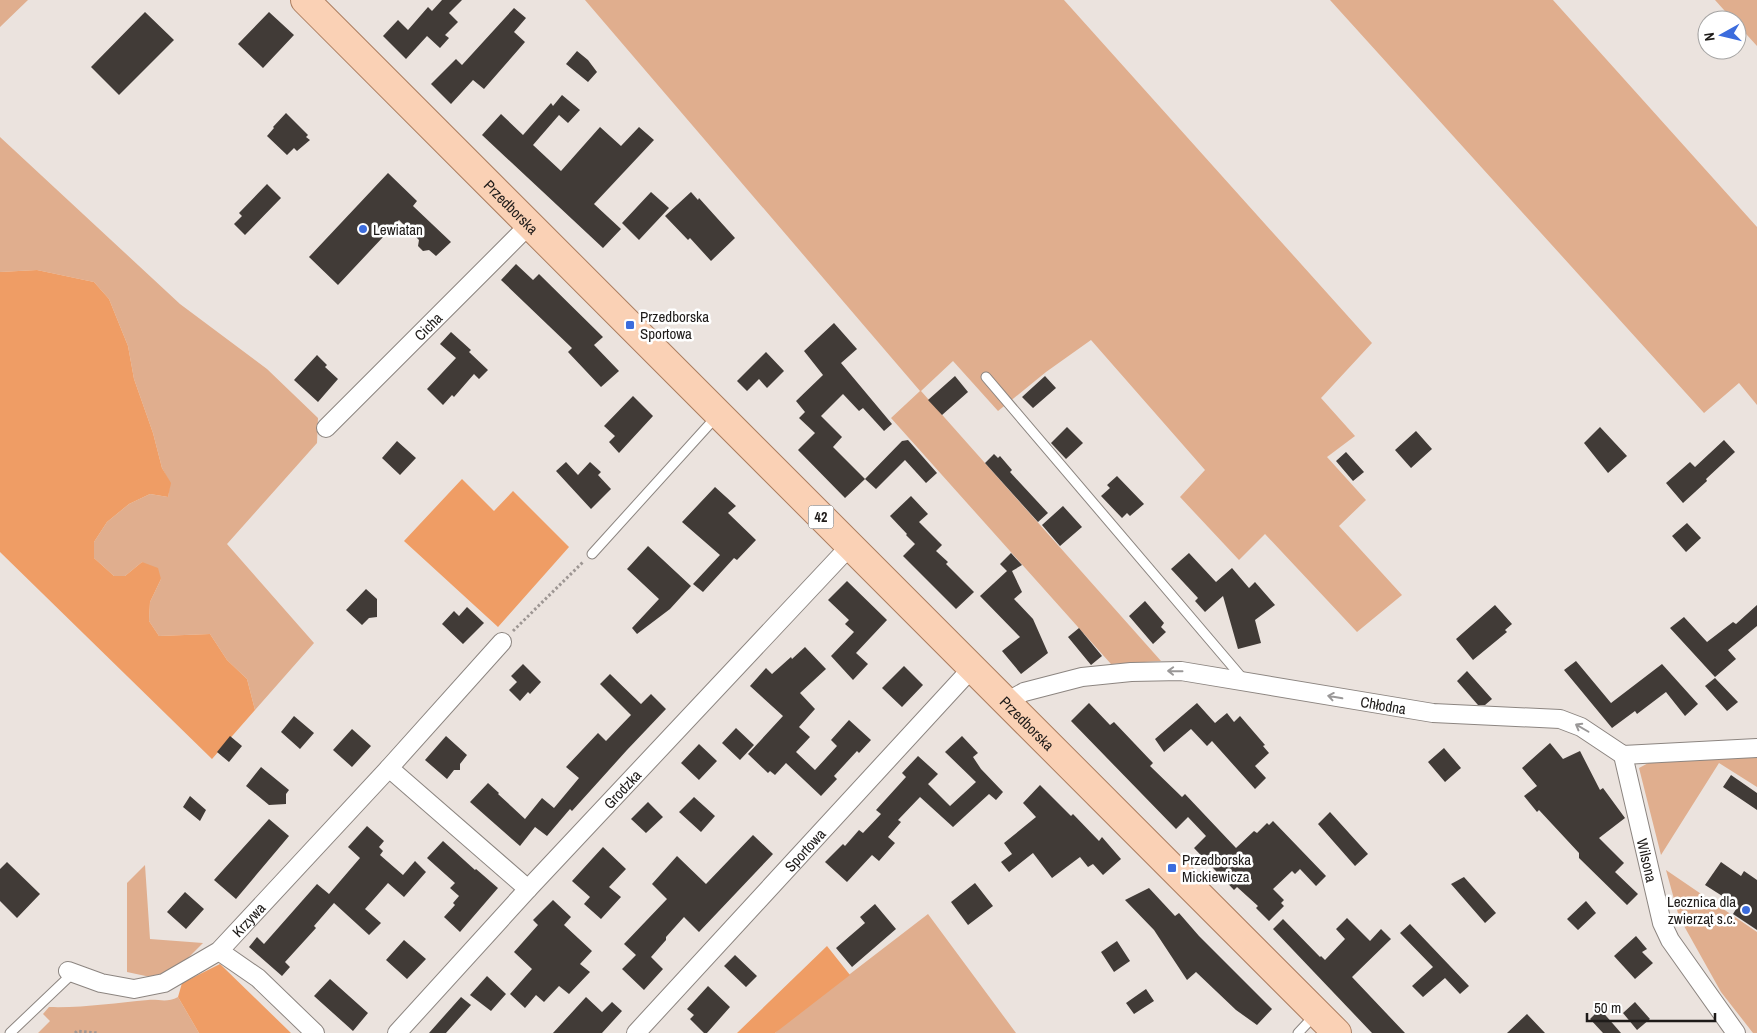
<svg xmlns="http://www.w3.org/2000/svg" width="1757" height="1033" font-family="'Archivo Narrow',sans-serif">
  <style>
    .green { fill: #e0ae8e }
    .forest { fill: #ef9d65 }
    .building { fill: #413b37 }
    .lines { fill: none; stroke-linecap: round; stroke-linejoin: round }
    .lane-casing { stroke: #8c8580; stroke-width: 11 }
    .street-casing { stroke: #8c8580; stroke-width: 20 }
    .primary-casing { stroke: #ab7d5f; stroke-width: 30 }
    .path { stroke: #9d9693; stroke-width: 3; stroke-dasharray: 2.5 2.5; stroke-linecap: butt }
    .lane { stroke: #fff; stroke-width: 9 }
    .street { stroke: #fff; stroke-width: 18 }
    .primary { stroke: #fad1b5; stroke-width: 28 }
    .oneway { stroke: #9a9898 }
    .poi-dot { fill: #3c6cdd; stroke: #fff; stroke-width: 2 }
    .labels { text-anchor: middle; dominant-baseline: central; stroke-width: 5; stroke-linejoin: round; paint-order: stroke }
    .shield { fill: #fff; stroke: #625f5e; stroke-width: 1 }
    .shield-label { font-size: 14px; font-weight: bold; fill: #1e1b19 }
    .street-label { font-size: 15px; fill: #1e1b19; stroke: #fff }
    .poi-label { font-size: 15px; fill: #1e1b19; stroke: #fff; text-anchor: start }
  </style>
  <rect width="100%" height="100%" fill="#ebe3de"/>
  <path class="green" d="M0,0H28L0,27Z
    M585,0H1064L1372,343L1321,398L1355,436L1327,457L1366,500L1339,526L1402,595L1357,632L1265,534L1239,560L1180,497L1205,470L1091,340L1046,372L998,411L953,361L921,391L1161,661L1111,664L891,418L920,391Z
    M1330,0H1553L1757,227V405L1739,383L1704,413Z
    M1715,0H1757V46L1737,24V20H1733Z
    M0,137L180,304L267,369L318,418L317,443L227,544L314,643L255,710L247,679L227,660L210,634L159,636L149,621L150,602L161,579L142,562L125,576H114L94,558V542L107,522L129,504L150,494L168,497L170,483L162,468L153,433L134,379L128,346L109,299L94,282L37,270L0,272Z
    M1757,755V787L1719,763L1661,855L1639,768L1654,760Z
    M145,865L150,939L203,943L180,966L155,978L127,972V883Z
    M1666,870L1757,932V1033H1753L1721,992L1679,917Z
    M928,914L1016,1033H775L781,1027Z
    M178,997L199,1033H38L50,1021L43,1014L49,1007C83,1008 115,1003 148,1000C159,999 167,1003 178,997Z"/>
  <path class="forest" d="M37,270L94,282L109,299L128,346L134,379L153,433L162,468L171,483L168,497L150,494L129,504L107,522L94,542V558L114,576H125L142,562L158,568L161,579L150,602L149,621L159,636L210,634L227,660L247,679L255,710L212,759L0,552V272Z
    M462,479L494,511L513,491L569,547L498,627L404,541Z
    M827,946L850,975L775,1033H737Z
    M220,964L291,1033H199L178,997L182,983Z"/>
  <path class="building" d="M442,0H462L449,13L458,22L445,35L449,38L440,48L427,36L406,59L383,36L398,20L408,30L428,7L432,11Z
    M514,8L526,18L514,32L525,42L484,89L473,80L451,104L431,84L456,59L462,65Z
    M145,12L174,40L119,95L91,67Z
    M269,12L294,35L263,68L238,44Z
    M577,51L588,60L597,72L588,82L566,64Z
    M562,95L580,110L568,123L559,115L533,145L561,171L600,127L621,146L639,127L654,140L594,204L621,229L603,248L482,135L501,114L523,135L551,103L553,106Z
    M286,113L308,135L306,137L310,140L297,151L294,148L287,155L267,136L274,128L273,127Z
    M388,173L417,201L413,206L451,242L436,256L429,250L423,251L418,246L419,240L399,220L338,285L309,257Z
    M267,184L281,198L245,235L234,224L242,216L239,213Z
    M651,192L669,208L639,240L622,223Z
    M691,192L698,200L699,198L735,238L711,261L690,238L688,240L665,216Z
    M516,264L533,280L539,274L603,337L594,345L619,371L601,387L568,352L572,348L501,280Z
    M834,323L857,349L841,363L892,424L884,431L863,408L859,411L843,394L821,416L842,437L833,447L865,479L845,498L798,450L815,433L799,418L805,412L796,401L823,375L804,351Z
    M451,332L471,350L469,352L488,370L479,379L474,374L454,397L452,395L443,405L427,389L456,358L440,344Z
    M766,352L784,371L767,388L759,379L747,391L737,381Z
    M317,355L327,365L325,367L338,379L318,402L294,380Z
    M955,376L968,392L942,415L928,400Z
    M1045,376L1056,388L1033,408L1022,397Z
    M633,396L653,416L619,453L609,442L615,436L604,426Z
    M1067,427L1083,443L1066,459L1051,443Z
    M1600,427L1627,456L1608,473L1584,443Z
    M1416,431L1432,449L1411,468L1395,450Z
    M908,440L937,473L926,483L905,460L876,489L865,479L902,441Z
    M1724,440L1735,452L1706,479L1707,481L1683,503L1666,483L1690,462L1695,467Z
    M397,441L416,458L400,475L382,458Z
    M1346,452L1364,472L1353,481L1336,461Z
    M994,454L998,458L1000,456L1012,470L1010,472L1048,513L1038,522L985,463Z
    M566,462L578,475L590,462L601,472L598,475L611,489L591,509L556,471Z
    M1117,476L1144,504L1130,516L1127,513L1122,518L1101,496L1110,488L1107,485Z
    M715,487L736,506L728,513L756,540L737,560L734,558L703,592L693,584L720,555L682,522Z
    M911,496L928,514L919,522L942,545L936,551L948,562L946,564L974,592L956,609L903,556L915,544L906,535L907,534L890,516Z
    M1063,506L1082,527L1060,546L1042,525Z
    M1687,523L1701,538L1686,552L1672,536Z
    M648,546L691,586L670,609L637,634L632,628L659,599L627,569Z
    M1011,553L1022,565L1012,571L1022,592L1014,599L1033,619L1048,653L1021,674L1002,651L1020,637L980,596L1007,571L1000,564Z
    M1189,553L1216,582L1232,568L1249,588L1255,582L1275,605L1255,620L1261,643L1238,649L1223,596L1205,612L1195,601L1198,598L1171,569Z
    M847,581L887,620L856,653L868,664L853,680L831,656L854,632L845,624L849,620L828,600Z
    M366,589L377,599V617L369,618L362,625L346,610Z
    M1145,601L1164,623L1161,627L1166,632L1153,644L1129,616Z
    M1495,605L1512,624L1505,630L1507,632L1473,660L1456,639Z
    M1757,605V626L1728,650L1736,659L1715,677L1670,628L1684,617L1707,642L1733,622L1736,624Z
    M467,607L484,623L463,644L442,624L454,611L459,616Z
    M1079,628L1102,656L1091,665L1068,637Z
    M805,647L826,669L800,693L815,709L799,727L810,737L796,752L815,770L837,746L831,740L849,720L871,740L859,753L857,751L834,776L837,779L821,796L786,763L775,775L770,771L768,773L748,754L783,716L750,686L766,668L772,674L791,657L792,659Z
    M1576,661L1611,703L1662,664L1698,704L1685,716L1666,692L1637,714L1635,711L1612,728L1564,670Z
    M523,664L541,682L530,694L528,692L520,701L509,690L517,682L511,676Z
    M904,666L923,685L902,707L882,688Z
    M1467,671L1492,699L1485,705H1478L1457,681Z
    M610,674L641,704L651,694L666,709L627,750L572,811L570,809L547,836L535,827L520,846L470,802L488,783L499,793L498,794L525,819L542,798L554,808L579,778L566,767L598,733L606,741L631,715L600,684Z
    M1715,678L1738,702L1727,711L1705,686Z
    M1089,703L1110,725L1114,722L1153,763L1150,766L1182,797L1185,794L1236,848L1254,831L1257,833L1267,823L1269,825L1273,821L1326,876L1316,886L1300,869L1295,874L1292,871L1273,889L1284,900L1281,903L1284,906L1269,921L1256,908L1258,906L1237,887L1234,890L1194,848L1206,836L1188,817L1176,829L1071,721Z
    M1197,703L1215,723L1227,713L1234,722L1240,716L1265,745L1263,746L1269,753L1255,766L1266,778L1255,789L1212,741L1207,746L1191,729L1164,752L1155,739Z
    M294,716L314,733L300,749L281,732Z
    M736,728L754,745L740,760L722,743Z
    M352,729L371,746L352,767L333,750Z
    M230,736L242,746L229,762L217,752Z
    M446,736L467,755L460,764V770H454L447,779L425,760Z
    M962,736L978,753L973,757L981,769L1003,792L996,800L989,794L953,827L920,797L898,820L901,822L888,837L895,843L879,861L872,855L847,882L825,862L843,844L845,846L859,830L863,833L881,814L876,810L906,777L902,773L918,756L938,774L928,784L950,806L976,782L945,752Z
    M1550,743L1563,759L1580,751L1600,790L1603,788L1625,818L1599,838L1624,863L1615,872L1638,894L1627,905L1579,858V853L1539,810L1537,812L1524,796L1537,786L1522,768Z
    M699,744L717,761L699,780L681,763Z
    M1444,748L1461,768L1445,782L1428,762Z
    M261,767L289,790L286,794V804L269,805L246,786Z
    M1731,775L1757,793V810L1723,787Z
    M1040,785L1071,816L1073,814L1099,841L1102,837L1121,859L1103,875L1093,864L1088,867L1080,857L1052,878L1033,853L1009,872L1001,862L1012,854L1004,843L1036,817L1023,803Z
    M190,796L206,810L200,821L183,807Z
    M694,797L715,816L701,832L679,812Z
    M648,802L663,817L646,833L631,819Z
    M1330,812L1368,854L1355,866L1318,824Z
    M269,819L289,836L236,899L214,880Z
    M367,826L384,841L379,847L383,851L380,855L403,875L415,861L426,872L404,897L388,883L365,909L381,923L369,935L334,903L314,926L316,928L285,962L290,967L282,976L249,947L257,937L264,944L317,884L329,894L360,858L348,847Z
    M753,835L773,854L699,932L684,917L666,937V940L651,957L663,969L644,990L622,969L636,955L624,944L667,899L652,884L677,856L706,884Z
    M443,841L475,870L476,869L498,888L460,932L444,917L455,905L453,903L459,896L450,888L455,883L427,858Z
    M603,847L626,869L609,887L621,897L601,919L584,904L590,897L572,881Z
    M7,862L40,894L17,918L0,901V869Z
    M1721,862L1741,876L1744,871L1757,880V930L1733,914L1738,906L1705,885Z
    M1464,877L1496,913L1485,923L1451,884Z
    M975,883L993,906L968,925L951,902Z
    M1149,888L1175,916L1179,913L1199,936L1272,1009L1257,1025L1236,1010L1196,972L1187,980L1154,930L1125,900Z
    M185,892L204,909L186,929L167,912Z
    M553,900L571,917L564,925L592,951L580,964L590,972L569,994L559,986L544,1002L536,995L525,1008L510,994L532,969L514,952L538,925L533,920Z
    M1586,901L1596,913L1578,930L1567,919Z
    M875,904L896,929L852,967L836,948L865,923L860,917Z
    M1347,918L1370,941L1381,929L1391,939L1352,977L1405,1033H1372L1273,929L1283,919L1320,957L1321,956L1325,960L1345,939L1336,929Z
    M1410,924L1469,986L1460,994L1445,978L1423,997L1412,986L1433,967L1400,933Z
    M1636,936L1647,949L1642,952L1653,963L1635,979L1614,956Z
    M404,940L426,959L407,979L386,960Z
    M1117,941L1130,961L1114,972L1101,952Z
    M735,955L757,976L746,987L724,966Z
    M487,976L506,994L491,1011L470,995Z
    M330,979L368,1013L353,1031L314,996Z
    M708,986L730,1007L707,1033H704L690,1019L694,1015L687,1009Z
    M1146,989L1154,1001L1134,1014L1126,1003Z
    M461,997L471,1005L446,1033H429Z
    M586,997L602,1012L612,1002L622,1011L602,1033H553Z
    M1635,1002L1650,1019L1637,1030L1623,1013Z
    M1600,1009L1621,1033H1603L1590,1019Z
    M1527,1014L1545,1033H1507Z"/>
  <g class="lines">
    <defs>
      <path id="lane" d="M986,377L1244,680
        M592,554L716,417
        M10,1033L73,973
        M1298,1033L1315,1015"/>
      <g id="street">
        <path id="s1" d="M326,428L530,224"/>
        <path id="s2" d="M1006,702L1024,692L1082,677L1131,672L1181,671L1433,713L1560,719L1581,727L1623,755L1757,748"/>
        <path id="s3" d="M1623,755L1662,923L1670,940L1736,1033"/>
        <path d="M389,768L528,889"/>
        <path d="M219,951L258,978L315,1033"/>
        <path id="s4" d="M68,971L101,983L134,989L164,983L219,951L389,768L502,642"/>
        <path id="s5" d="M397,1033L528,889L850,546"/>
        <path id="s6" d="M636,1033L972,668"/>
      </g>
      <g id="primary">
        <path id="s7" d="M305,0L1337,1033"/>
      </g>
    </defs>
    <use href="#lane" class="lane-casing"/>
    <use href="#street" class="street-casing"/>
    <use href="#primary" class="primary-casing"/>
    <path class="path" d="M513,631L583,562
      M75,1033L77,1031L98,1033"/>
    <use href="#lane" class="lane"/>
    <use href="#street" class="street"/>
    <use href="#primary" class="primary"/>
  </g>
  <defs><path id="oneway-shaft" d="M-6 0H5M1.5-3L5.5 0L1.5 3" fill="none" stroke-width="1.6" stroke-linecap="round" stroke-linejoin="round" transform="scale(1.25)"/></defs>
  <g class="oneway">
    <use href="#oneway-shaft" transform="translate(1175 671) rotate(-179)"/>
    <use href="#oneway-shaft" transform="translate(1335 697) rotate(-170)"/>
    <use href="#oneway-shaft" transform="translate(1582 728) rotate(-150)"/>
  </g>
  <g class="poi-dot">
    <circle cx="363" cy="229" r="5"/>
    <rect x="625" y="320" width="10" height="10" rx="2.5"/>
    <rect x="1167" y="863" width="10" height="10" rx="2.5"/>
    <circle cx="1746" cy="910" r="5"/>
  </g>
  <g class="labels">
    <rect class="shield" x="808.5" y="505.5" width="25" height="23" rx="4"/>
    <g class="shield-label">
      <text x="821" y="517">42</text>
    </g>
    <g class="street-label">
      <text stroke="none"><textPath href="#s7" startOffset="292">Przedborska</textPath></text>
      <text stroke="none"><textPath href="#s1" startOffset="144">Cicha</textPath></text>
      <text stroke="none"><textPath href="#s2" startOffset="385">Chłodna</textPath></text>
      <text stroke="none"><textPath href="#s7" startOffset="1022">Przedborska</textPath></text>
      <text stroke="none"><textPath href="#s5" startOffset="332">Grodzka</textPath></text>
      <text stroke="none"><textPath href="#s6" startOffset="249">Sportowa</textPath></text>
      <text stroke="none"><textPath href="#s3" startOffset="108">Wilsona</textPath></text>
      <text stroke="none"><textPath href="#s4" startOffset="206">Krzywa</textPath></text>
    </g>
    <g class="poi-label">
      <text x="373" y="229">Lewiatan</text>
      <text x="640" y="316">Przedborska<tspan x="640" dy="17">Sportowa</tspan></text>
      <text x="1182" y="859">Przedborska<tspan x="1182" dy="17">Mickiewicza</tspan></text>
      <text x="1736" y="901" text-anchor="end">Lecznica dla<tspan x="1736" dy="17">zwierząt s.c.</tspan></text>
    </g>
  </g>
  <g transform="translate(1722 35) rotate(262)"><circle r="24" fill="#ffffff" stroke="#a5a4a3"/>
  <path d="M0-4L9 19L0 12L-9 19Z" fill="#3c6cdd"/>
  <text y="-8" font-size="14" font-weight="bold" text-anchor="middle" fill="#1e1b19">N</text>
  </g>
  <path d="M1587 1013v8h128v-8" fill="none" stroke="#1e1b19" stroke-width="2.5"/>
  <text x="1594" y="1013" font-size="15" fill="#1e1b19" stroke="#ffffff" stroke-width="4" paint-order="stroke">50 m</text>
</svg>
